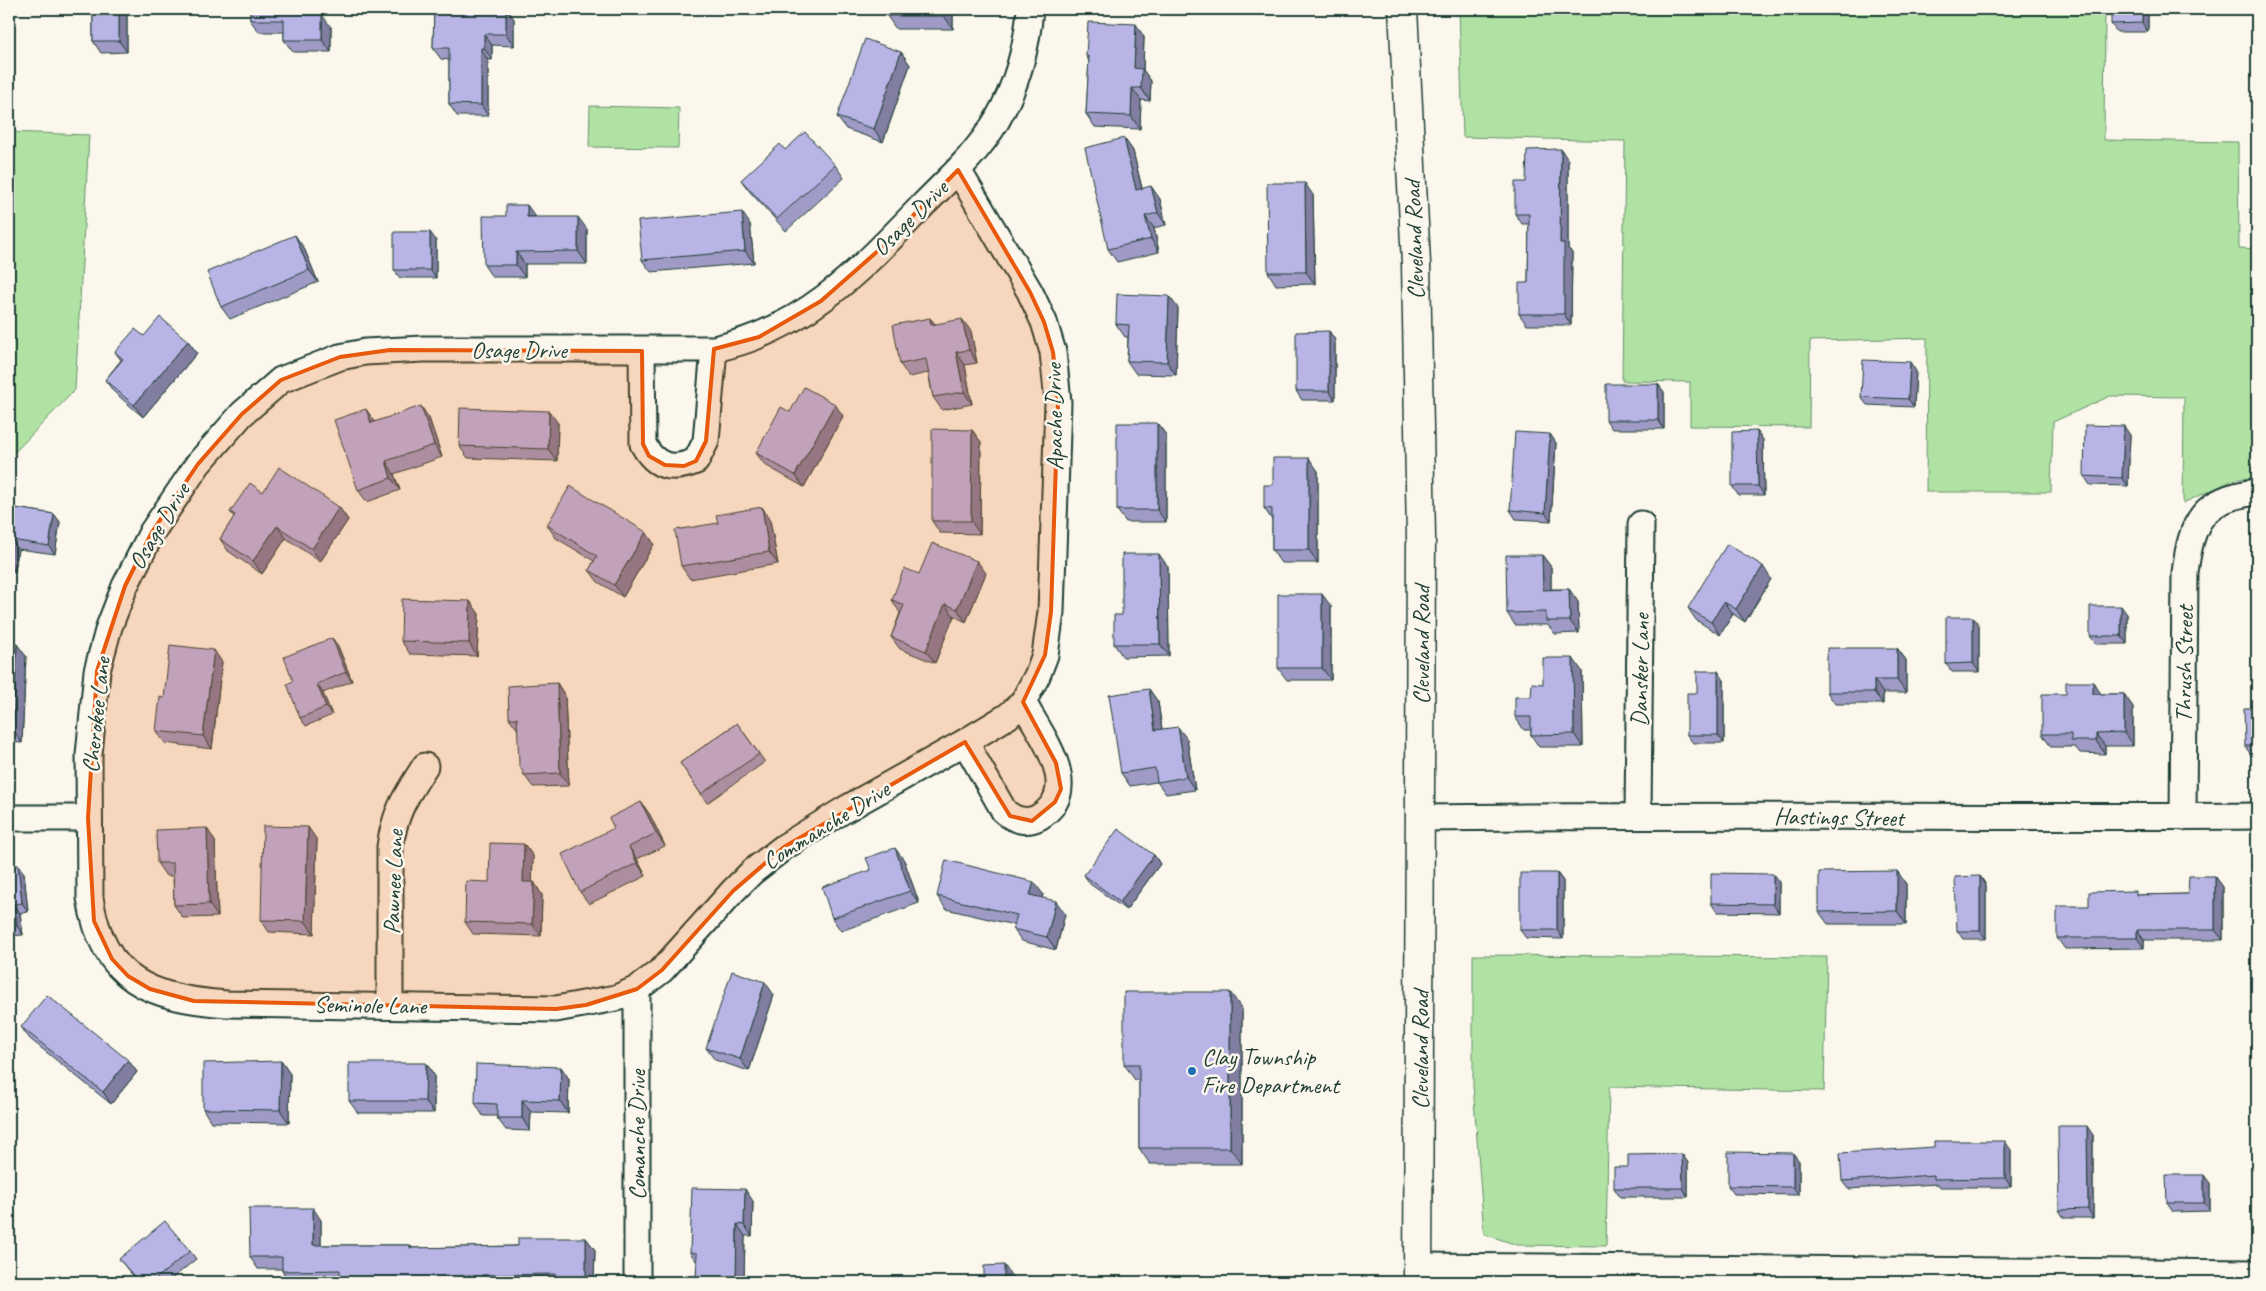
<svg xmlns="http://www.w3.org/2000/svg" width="2266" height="1291" font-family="Caveat,sans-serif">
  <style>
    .green { fill: #afe2a3; stroke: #67906c }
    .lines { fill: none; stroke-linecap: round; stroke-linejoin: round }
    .street-casing { stroke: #1f3d34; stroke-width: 29 }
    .secondary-casing { stroke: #1f3d34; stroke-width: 31 }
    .street { stroke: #fbf7ec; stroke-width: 25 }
    .secondary { stroke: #fbf7ec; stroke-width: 28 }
    .wall { fill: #9f9bc6; stroke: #1f3d34 }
    .shaded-wall { fill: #827ea1; stroke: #1f3d34 }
    .building { fill: #b9b4e6; stroke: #1f3d34 }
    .marked { fill: #e8590c; fill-opacity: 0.2; stroke: #e8590c; stroke-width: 4; stroke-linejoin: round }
    .poi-dot { fill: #1f6fb2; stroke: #fbf7ec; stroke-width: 2 }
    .labels { text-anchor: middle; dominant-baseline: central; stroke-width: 5; stroke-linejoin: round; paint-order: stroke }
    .street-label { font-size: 24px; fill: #1f3d34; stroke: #fbf7ec }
    .poi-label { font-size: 24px; fill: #1f3d34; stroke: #fbf7ec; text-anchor: start }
  </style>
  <rect width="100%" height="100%" fill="#fbf7ec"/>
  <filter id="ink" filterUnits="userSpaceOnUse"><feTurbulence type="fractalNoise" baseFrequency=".02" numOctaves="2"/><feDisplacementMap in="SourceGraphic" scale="10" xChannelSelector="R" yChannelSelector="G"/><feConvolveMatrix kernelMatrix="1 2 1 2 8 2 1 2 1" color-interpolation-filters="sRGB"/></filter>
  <g filter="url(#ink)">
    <path class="green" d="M1459,9H2105L2104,140L2238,142L2239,248L2257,249V478L2236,479L2183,503L2184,397L2110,396L2053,422L2051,492H1926L1927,338L1810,341L1809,427L1690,426V382L1622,381L1625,141L1463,137Z
      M590,106L679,108L678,148L589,147Z
      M9,132L89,135L75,390L9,458Z
      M1473,955L1827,957L1824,1091L1609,1087L1606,1246L1517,1245L1484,1234L1473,1085Z"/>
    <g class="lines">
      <defs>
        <path id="street" d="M958,170L1030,292L1044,322L1053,352L1058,402L1051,612L1045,655L1037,676L1023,702L1008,716L965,742L844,810L784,847L752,872L733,891L662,970L637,989L616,998L556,1009L227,1004C150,998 103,981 90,898L89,755L97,671L109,627L125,586L152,532L198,464L242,414L281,380L340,357L365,352L423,349H714C806,330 863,267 925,203C951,177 978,152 997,120C1016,87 1027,47 1030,9
          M642,351L643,444C655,467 672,471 696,461L706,441L714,349
          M965,742L1004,811C1014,820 1026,824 1039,817C1085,789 1040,735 1023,702
          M1638,815L1641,524
          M2183,817L2185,573C2191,521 2203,498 2257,492
          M9,818H88
          M1421,818C1700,814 1978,818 2257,816
          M390,1005V847C395,811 406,796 425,766
          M1419,1266L2257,1273
          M637,1282V989"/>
        <path id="secondary" d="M1403,9L1416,263L1421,538L1418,1282"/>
      </defs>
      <use href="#street" class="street-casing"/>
      <use href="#secondary" class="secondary-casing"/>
      <use href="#street" class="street"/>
      <use href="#secondary" class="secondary"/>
    </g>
    <path class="wall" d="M93,9H127V52L101,53L93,41Z
      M250,9H315V15L331,27V52H293L284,40V32H259L250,20Z
      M434,9H507L514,19V46L492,45V60H488V116H457L449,104V60L441,59L433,48Z
      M887,9H953V29H896L887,16Z
      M2148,9V32H2117L2111,24Z
      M2257,9V44L2252,36Z
      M1144,37L1143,70L1151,81L1150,101L1141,100L1140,129L1095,127L1086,114L1089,61L1086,56Z
      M901,52L910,65L883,142L846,129L837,117Z
      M1124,138L1133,151L1142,188L1160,199L1166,225L1154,228L1159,252L1117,262L1108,249Z
      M785,150L835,165L844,178L786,231L750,192L741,180Z
      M1568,160V248L1572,253L1571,325H1527L1519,314L1528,283L1529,224H1522L1515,214L1526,182Z
      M1313,195L1315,284L1276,285L1268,272Z
      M535,217L587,229V264H525V277H492L484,265Z
      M750,224L754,263L651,272L642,260Z
      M436,240V278H400L394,270Z
      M304,248L318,282L230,319L221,307Z
      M1178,308L1176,375L1136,374L1127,361L1128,337H1125L1116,324Z
      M930,318L935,324L971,331L977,363L965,365L972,404L942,410L933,397L928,373L909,377L900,364Z
      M1329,331L1335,340V400H1302L1296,391Z
      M188,341L197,353L143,417L114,392L105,380L121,360L115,352Z
      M1916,371L1914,407L1867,405L1861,397Z
      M1658,384L1664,392V429H1612L1606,420Z
      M790,412L843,416L804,487L765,465L756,453Z
      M429,418L442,457L394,474L400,490L367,502L358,490L375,422Z
      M558,423L557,461L468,458L459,446Z
      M1157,423L1166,435V522H1126L1117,510Z
      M972,430L981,442L980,534L940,533L932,521Z
      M1757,431L1763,440L1764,495H1738L1732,486Z
      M1550,434L1556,443L1551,521L1516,519L1510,510Z
      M2130,435L2128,486L2090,485L2084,476Z
      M1318,471V563H1281L1272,550V520L1264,508L1273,485Z
      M263,492L339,507L348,520L320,562L286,538L262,574L228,551L220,539L234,517L230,512Z
      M9,507L54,514L60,522L55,554L18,549L15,572L9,571Z
      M762,507L770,520L778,564L690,579L681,566L718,523Z
      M547,525L646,532L654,544L623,597L598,582L589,570L594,561L556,538Z
      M1542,555L1551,567V589H1569L1578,602L1579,633L1555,634L1548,625H1515L1507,613Z
      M1168,567L1169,656L1123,657L1114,644L1122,615Z
      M986,573L966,622L954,616L935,663L900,649L891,637L900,613L892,600L919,574Z
      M1771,579L1745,622L1733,614L1720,635L1696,620L1688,608Z
      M470,601L479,614L477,656L410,654L401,641Z
      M1331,606V680H1287L1278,668Z
      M2127,614V644H2096L2090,636Z
      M1979,625V672H1952L1946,664Z
      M332,638L338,646L352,681L323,693L332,715L306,726L300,718L293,681Z
      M9,644L26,656L22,743L9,742Z
      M1897,648L1906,660V693H1883V704H1835L1827,692Z
      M222,662L212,749L165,743L156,731L164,698Z
      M1582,671L1583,747H1539L1531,735V730H1524L1515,717L1543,684Z
      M1724,680V743H1693L1687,735L1697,693Z
      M557,683L565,696L569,786L533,787L524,775L518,730L509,718Z
      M1149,689L1158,702L1162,729L1187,739L1195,790L1166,794L1157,782L1130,786L1121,773Z
      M2101,694H2124L2133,707V746H2105V754L2080,753L2075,747H2051L2042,734Z
      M2257,708V755H2251L2245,746Z
      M737,723L765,762L707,803L680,763Z
      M641,802L650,815L665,846L637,859L646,876L589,904L580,892L614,828Z
      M317,840L314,934L269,932L261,920Z
      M215,841L218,917L183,918L174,905L173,876H166L157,863Z
      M524,844L533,856L532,882H534L542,895L541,936L473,934L465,922L489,882Z
      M1154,855L1160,864L1126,910L1090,884L1084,875Z
      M904,860L919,903L841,931L832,918L871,870Z
      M18,865L24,873L28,912L20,913L23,935L9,936V866Z
      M1897,871L1906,884V924H1828L1819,912Z
      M1557,873L1563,881V939L1526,938L1520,930Z
      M1980,876L1986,885V939H1963L1957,931Z
      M2215,876L2223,887V940H2144V948L2065,949L2057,938L2089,906L2138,895L2188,894Z
      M1779,882V913L1717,912L1711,903Z
      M1043,894L1042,898L1065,914L1056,950L1022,941L1013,929L1014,925L946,909L937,896Z
      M774,995L749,1071L715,1060L706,1048Z
      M1242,1009V1164H1150L1139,1148V1080H1135L1124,1064Z
      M21,1027L128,1060L137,1072L111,1104L30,1039Z
      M281,1061L290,1074L289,1123L211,1122L203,1109Z
      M426,1063L434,1075V1113H358L349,1101Z
      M561,1067L569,1079L568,1113L531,1112L530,1131L506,1130L497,1118V1116H483L475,1103Z
      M2093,1135V1218H2064L2059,1210Z
      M2011,1150V1187H1940L1938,1184L1848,1189L1842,1181Z
      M1682,1154L1688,1163V1197H1620L1614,1188L1628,1167Z
      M1799,1161V1195L1734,1194L1728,1186Z
      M2210,1183V1211L2173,1212L2167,1203Z
      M753,1201L752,1236H745L744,1278H746L749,1282H696L697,1262L690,1253Z
      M321,1220V1245H410L413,1248L518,1246L586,1238L595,1250L594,1282H290L282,1271V1269H258L250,1257Z
      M190,1251L196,1259L168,1282H138L119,1259Z"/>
    <path class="shaded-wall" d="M119,9H127V52L119,41Z
      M306,9H315L314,27L306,15Z
      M506,9L514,19V46L506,34Z
      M944,9H953V29L944,16Z
      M2142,9H2148V32L2142,23Z
      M322,15L331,27V52L322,40Z
      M1136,24L1144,37L1143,70L1151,81L1150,101L1141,88L1134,68Z
      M484,34L492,45V60L484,48Z
      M481,48L488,60V116L481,105Z
      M901,52L910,65L883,142L874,129Z
      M1132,88L1141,100L1140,129L1131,116Z
      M1124,138L1133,151L1145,202L1136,190Z
      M1561,149L1568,160V248L1572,253L1571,325L1564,314L1560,243Z
      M1305,183L1313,195L1315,284L1306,272Z
      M1151,186L1160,199L1166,225L1158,213Z
      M527,205L536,217H527Z
      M742,212L750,224L754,263L745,251Z
      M1145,216L1154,228L1159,252L1151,239Z
      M578,217L587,229V264L578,251Z
      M430,232L436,240V278L430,270Z
      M295,235L304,248L318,282L309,270Z
      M516,252L525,264V277L516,265Z
      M1169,296L1178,308L1176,375L1167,362Z
      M930,318L939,330L931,325Z
      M962,319L971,331L977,363L969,350Z
      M1329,331L1335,340V400L1329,391Z
      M188,341L197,353L143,417L134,405Z
      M956,352L965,365L972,404L964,392Z
      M1910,362L1916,371L1914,407L1908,399Z
      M1658,384L1664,392V429L1658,420Z
      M835,404L843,416L804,487L795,475Z
      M421,406L429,418L442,457L434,445Z
      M366,409L375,422L371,423Z
      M549,411L558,423L557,461L548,449Z
      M1157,423L1166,435V522L1157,510Z
      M2124,426L2130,435L2128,486L2122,478Z
      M972,430L981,442L980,534L971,521Z
      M1757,431L1763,440L1764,495L1758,486Z
      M1550,434L1556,443L1551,521L1545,513Z
      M1309,458L1318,471V563L1309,550Z
      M386,461L394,474L400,490L391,478Z
      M339,507L348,520L320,562L312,549Z
      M762,507L770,520L778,564L769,552Z
      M54,514L60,522L55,554L49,546Z
      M277,526L286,538L262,574L253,561Z
      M646,532L654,544L623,597L614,585Z
      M12,540L18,549L15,572L9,563Z
      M1159,554L1168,567L1169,656L1160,644Z
      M1542,555L1551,567V602L1543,590Z
      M977,561L986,573L966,622L957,609Z
      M1763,566L1771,579L1745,622L1736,609Z
      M1569,589L1578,602L1579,633L1570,621Z
      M1322,594L1331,606V680L1322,668Z
      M470,601L479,614L477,656L469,643Z
      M1724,602L1733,614L1720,635L1711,622Z
      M945,604L954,616L935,663L926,651Z
      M2121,606L2127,614V644L2121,636Z
      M1973,617L1979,625V672L1973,663Z
      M332,638L338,646L352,681L346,672Z
      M17,644L26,656L22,743L13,730Z
      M1897,648L1906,660V693L1897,680Z
      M214,650L222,662L212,749L203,736Z
      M1573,658L1582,671L1583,747L1574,734Z
      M1718,671L1724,680V743L1718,735Z
      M1874,680L1883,693V704L1874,692Z
      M2093,682L2102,695L2093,694Z
      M557,683L565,696L569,786L560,773Z
      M317,684L323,693L332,715L326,707Z
      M1149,689L1158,702L1164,743L1155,730Z
      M2124,694L2133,707V746L2124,733Z
      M1178,727L1187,739L1195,790L1186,777Z
      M2096,734L2105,746V754L2096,741Z
      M641,802L650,815L665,846L656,833Z
      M308,827L317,840L314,934L305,921Z
      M207,828L215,841L218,917L209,904Z
      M524,844L533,856L532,894L523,882Z
      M629,847L637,859L646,876L637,863Z
      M895,848L904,860L919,903L910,891Z
      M1154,855L1160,864L1126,910L1120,902Z
      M18,865L24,873L28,912L22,903Z
      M1897,871L1906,884V924L1897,911Z
      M1557,873L1563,881V939L1557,930Z
      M1773,874L1779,882V913L1773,904Z
      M1980,876L1986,885V939L1980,931Z
      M2215,876L2223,887V940L2215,930Z
      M534,882L542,895L541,936L532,924Z
      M1034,882L1043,894L1039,908L1030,895Z
      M1056,901L1065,914L1056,950L1047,937Z
      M14,904L20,913L23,935L17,926Z
      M2137,930L2144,940V948L2137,938Z
      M765,982L774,995L749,1071L740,1059Z
      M1230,992L1242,1009V1164L1230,1148Z
      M128,1060L137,1072L111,1104L103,1092Z
      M281,1061L290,1074L289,1123L280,1110Z
      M426,1063L434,1075V1113L425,1101Z
      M561,1067L569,1079L568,1113L560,1101Z
      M522,1100L531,1112L530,1131L522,1118Z
      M2087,1126L2093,1135V1218L2088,1209Z
      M2005,1141L2011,1150V1187L2005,1178Z
      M1793,1153L1799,1161V1195L1793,1187Z
      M1682,1154L1688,1163V1197L1683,1188Z
      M2204,1175L2210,1183V1211L2204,1203Z
      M745,1189L753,1201L752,1236L744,1225Z
      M313,1208L321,1220V1257L313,1245Z
      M737,1224L745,1236L744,1282L736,1278Z
      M586,1238L595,1250L594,1282H586Z
      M1004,1265L1013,1278V1282L1004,1279Z
      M482,1275L487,1282H482Z"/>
    <path class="building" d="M93,9H119V41H93Z
      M250,9H306V15H322V40H284V20H250Z
      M434,9H506V34H484V48H481V105L449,104V48H433Z
      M887,9H944V16H887Z
      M2111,9H2142V23L2111,24Z
      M2252,9H2257V36H2252Z
      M1088,22L1136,24L1134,68L1142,69L1141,88H1132L1131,116L1086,114L1089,57L1086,56Z
      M865,39L901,52L874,129L837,117Z
      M805,132L835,165L777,219L741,180L780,144L785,150Z
      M1124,138L1136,190L1151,186L1158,213L1145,216L1151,239L1108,249L1085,148Z
      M1561,149L1560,243H1564V314H1519V283H1528L1529,214H1515V182H1526L1527,150Z
      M1267,183H1305L1306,272H1268Z
      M506,205H527V217H578V251L516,252V265H484L483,216H506Z
      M742,212L745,251L642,260L638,221Z
      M394,232H430V270H394Z
      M295,235L309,270L221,307L207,272Z
      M1117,294L1169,296L1167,362L1127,361L1129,325L1116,324Z
      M160,317L188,341L134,405L105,380L123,359L115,352L135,329L144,336Z
      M930,318L931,325L962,319L969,350L956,352L964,392L933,397L926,359L900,364L893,325Z
      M1329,331V391H1296V332Z
      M1863,360L1910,362L1908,399L1861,397Z
      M1606,384H1658V420H1606Z
      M804,387L835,404L795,475L756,453L781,407L790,412Z
      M421,406L434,445L386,461L391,478L358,490L334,420L366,409L371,423Z
      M460,408L549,411L548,449L459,446Z
      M1117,423H1157V510H1117Z
      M2085,425L2124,426L2122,478L2084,476Z
      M932,429L972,430L971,521H932Z
      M1757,431L1758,486H1732V432Z
      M1515,432L1550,434L1545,513L1510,510Z
      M1273,458H1309V550H1272V509L1264,508V485H1273Z
      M279,467L339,507L312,549L277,526L253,561L220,539L235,515L230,512L250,483L263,492Z
      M570,486L646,532L614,585L589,570L597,556L547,525Z
      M9,507L54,514L49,546L12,540L9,563Z
      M762,507L769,552L681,566L675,530L718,523L716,515Z
      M932,543L977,561L957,609L945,604L926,651L891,637L904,605L892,600L904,568L919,574Z
      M1727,544L1763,566L1736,609L1724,602L1711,622L1688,608Z
      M1122,554H1159L1160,644H1114V615H1122Z
      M1506,555H1542L1543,590L1569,589L1570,621H1546V612L1507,613Z
      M1278,594H1322V668H1278Z
      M402,599L470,601L469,643L401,641Z
      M2090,606H2121V636H2090Z
      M1946,617H1973V663L1946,664Z
      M332,638L346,672L317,684L326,707L300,718L287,684L293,681L284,657Z
      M9,644H17L13,730H9Z
      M170,645L214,650L203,736L156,731L160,697L164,698Z
      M1827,648H1897V680H1874V692H1827Z
      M1543,658H1573L1574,734L1531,735V717H1515V697H1531L1532,683L1543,684Z
      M1697,671H1718V735H1687V693H1697Z
      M2066,682H2093V694H2124V733L2096,734V741H2071V734H2042V694H2066Z
      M557,683L560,773L524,775L519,764L517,718H509L508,686Z
      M1149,689L1155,730L1178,727L1186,777L1157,782L1155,768L1121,773L1109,695Z
      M2244,708H2257V746H2245Z
      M737,723L759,754L701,794L680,763Z
      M641,802L656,833L629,847L637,863L580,892L562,854L614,828L609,818Z
      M263,826L308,827L305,921L261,920Z
      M207,828L209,904L174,905L173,863H157L156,830Z
      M1118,829L1154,855L1120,902L1084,875Z
      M490,843L524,844L523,882H534L532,924L465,922L466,881L489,882Z
      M895,848L910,891L832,918L822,887L871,870L866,858Z
      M946,860L1034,882L1030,895L1056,901L1047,937L1013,929L1017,915L937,896Z
      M18,865L22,903L14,904L17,926L9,927V866Z
      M1897,871V911L1819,912V872Z
      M1520,873H1557V930H1520Z
      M1711,873L1773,874V904L1711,903Z
      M1980,876V931H1957L1955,877Z
      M2189,876H2215V930H2137V938H2057V906H2089V892L2136,891V895L2188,894Z
      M732,971L765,982L740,1059L706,1048Z
      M1124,992H1230V1148H1139V1064H1124Z
      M47,995L128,1060L103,1092L21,1027Z
      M281,1061L280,1110L203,1109V1063Z
      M349,1063H426L425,1101H349Z
      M476,1064L561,1067L560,1101L522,1100V1118H497V1104L475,1103Z
      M2058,1126H2087L2088,1209L2059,1210Z
      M1934,1141H2005V1178L1934,1179V1175L1842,1181L1840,1153L1934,1147Z
      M1728,1152L1793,1153V1187L1728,1186Z
      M1682,1154L1683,1188H1614V1167H1628V1155Z
      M2166,1175H2204V1203H2167Z
      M692,1188L745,1189L744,1225L737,1224L736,1278H746V1282H696L697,1253H690Z
      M249,1208H313V1245H410V1248L518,1246V1238H586V1282H556V1274L482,1275V1282H340V1270L282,1271V1257H250Z
      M165,1221L190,1251L152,1282H139L119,1259Z
      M1004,1265V1279L1050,1278V1282H968V1281H984V1266Z"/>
  </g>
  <path class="marked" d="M958,170L1030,292L1044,322L1053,352L1058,402L1051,612L1045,655L1023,702L1056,763L1061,789L1055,802L1032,821L1010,816L965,742L784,847L733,891L662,970L637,989L586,1005L556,1009L194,1001L150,989L128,976L112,959L94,921L88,818L97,671L125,586L152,532L198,464L242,414L281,380L340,357L390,350L642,351L643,444L649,456L665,465L684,466L696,461L706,441L714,349L759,337L821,301L879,250Z"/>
  <circle class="poi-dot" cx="1192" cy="1071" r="5"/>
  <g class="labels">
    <g class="street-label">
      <text transform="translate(910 218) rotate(-45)">Osage Drive</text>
      <text transform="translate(1414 240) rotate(-92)">Cleveland Road</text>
      <text x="519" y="350">Osage Drive</text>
      <text transform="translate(1054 417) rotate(-91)">Apache Drive</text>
      <text transform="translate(159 526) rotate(-59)">Osage Drive</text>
      <text transform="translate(1421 645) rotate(-90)">Cleveland Road</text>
      <text transform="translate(2184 664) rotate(-89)">Thrush Street</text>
      <text transform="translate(1640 670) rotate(-89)">Dansker Lane</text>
      <text transform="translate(96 715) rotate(-84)">Cherokee Lane</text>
      <text transform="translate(1839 817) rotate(1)">Hastings Street</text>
      <text transform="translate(826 825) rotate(-32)">Commanche Drive</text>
      <text transform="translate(393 882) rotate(-88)">Pawnee Lane</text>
      <text transform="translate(370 1005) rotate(1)">Seminole Lane</text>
      <text transform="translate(1420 1050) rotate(-90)">Cleveland Road</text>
      <text transform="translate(637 1135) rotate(-90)">Comanche Drive</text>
    </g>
    <g class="poi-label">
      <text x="1202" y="1057">Clay Township<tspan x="1202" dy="28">Fire Department</tspan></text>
    </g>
  </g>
  <rect width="2266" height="1291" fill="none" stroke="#fbf7ec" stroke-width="30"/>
  <rect x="15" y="15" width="2236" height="1261" fill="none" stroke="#1f3d34" stroke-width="2" filter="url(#ink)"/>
</svg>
